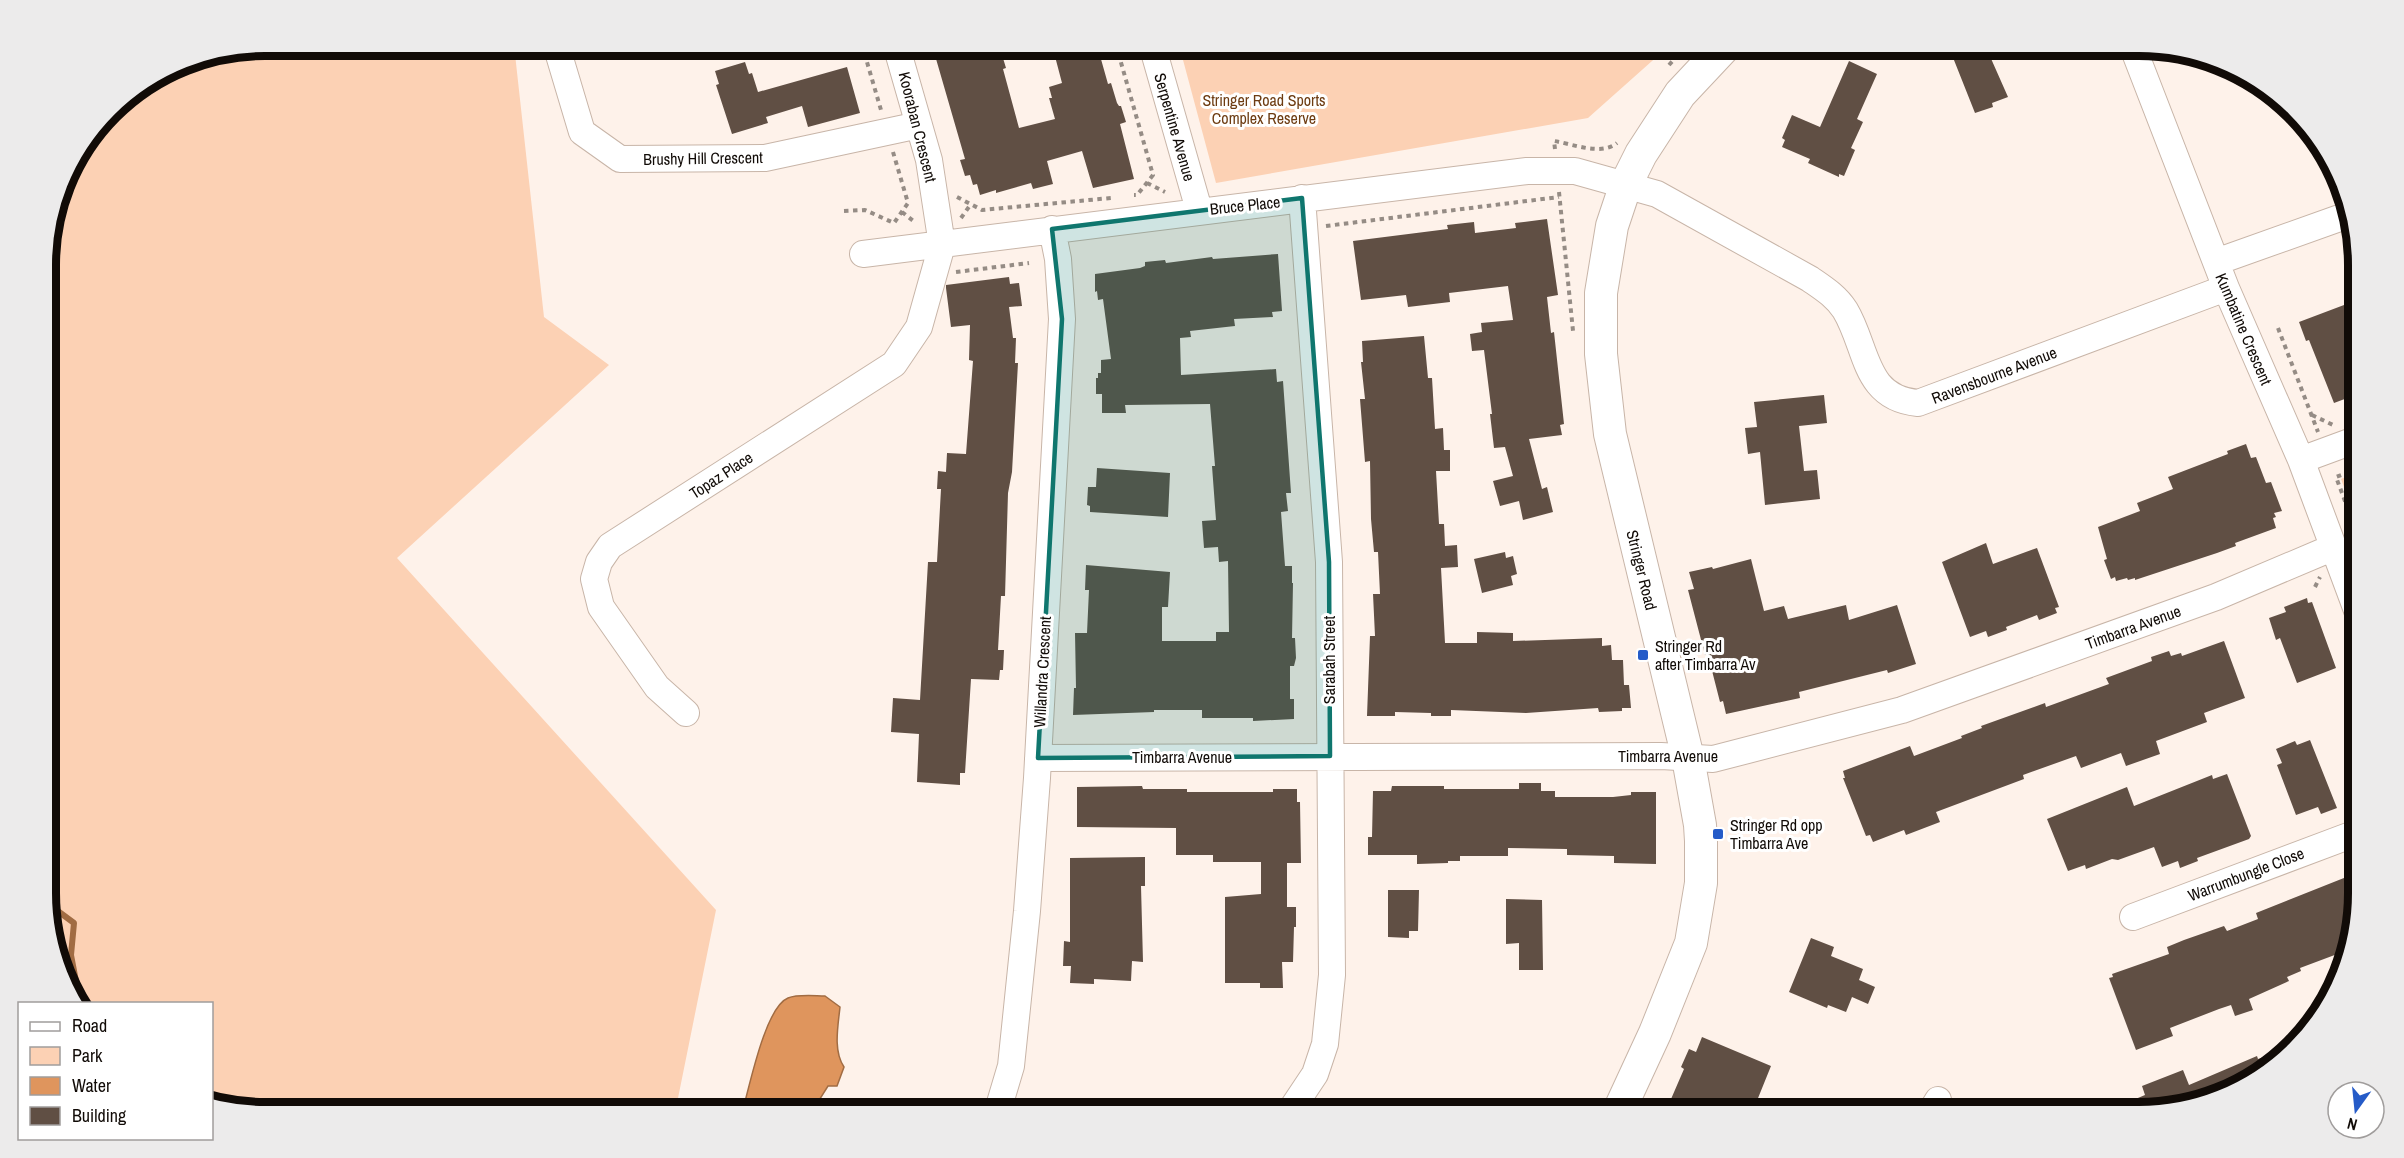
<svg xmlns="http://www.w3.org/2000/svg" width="2404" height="1158" font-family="'Archivo Narrow',sans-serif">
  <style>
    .green { fill: #fcd1b4 }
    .water { fill: #df955d; stroke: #a16c43; stroke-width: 1.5 }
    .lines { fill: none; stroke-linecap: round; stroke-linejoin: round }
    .stream { stroke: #a16c43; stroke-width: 6 }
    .building { fill: #604f44 }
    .minor-casing { stroke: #c8b5a8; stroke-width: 28 }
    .tertiary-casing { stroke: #c8b5a8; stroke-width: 34 }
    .path { stroke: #958c85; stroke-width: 4; stroke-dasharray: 4.5 4.5; stroke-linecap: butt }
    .minor { stroke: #fff; stroke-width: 26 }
    .tertiary { stroke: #fff; stroke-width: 32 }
    .marked { fill: #0f766e; fill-opacity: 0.2; stroke: #0f766e; stroke-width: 4.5; stroke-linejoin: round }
    .poi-dot { fill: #255bc8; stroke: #fff; stroke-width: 2 }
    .labels { text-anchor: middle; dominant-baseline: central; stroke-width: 6; stroke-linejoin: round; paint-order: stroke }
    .park-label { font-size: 16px; fill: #6d3c12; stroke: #fff }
    .street-label { font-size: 16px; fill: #110b07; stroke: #fff }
    .poi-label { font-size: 16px; fill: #110b07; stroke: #fff; text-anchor: start }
    .rim { fill: none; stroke: #110b07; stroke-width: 8 }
  </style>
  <rect width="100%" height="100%" fill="#fef2ea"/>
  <path class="green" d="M265,45H514L544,317L609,365L397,558L716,910L675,1113H265L212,1102V1004L81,1003L47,922L46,250L68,167L120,100L181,62Z
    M1179,45H1670L1588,118L1216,183Z
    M2358,472V524L2341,479Z"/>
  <path class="water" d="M825,996L840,1007C838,1026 833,1051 844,1067L837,1086H828L816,1105L815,1113H742C749,1089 765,1007 788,998C798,994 815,996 825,996Z"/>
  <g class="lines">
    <path class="stream" d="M47,903L74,923L71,955L80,1002"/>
  </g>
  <path class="building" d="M932,45H999L1006,68L1003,69L1019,128L1055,119L1049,98H1052L1049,87L1062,83L1052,45H1097L1108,84L1111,83L1117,103L1119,106H1121L1126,122L1120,124L1134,179L1093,188L1082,151L1047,161L1053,184L1033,189L1031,183L996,193V190L980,195L977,184L973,185L970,175L965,176L960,160L965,159Z
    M1948,45H1985L2008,97L1992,103L1993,107L1975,113Z
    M1849,61L1877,74L1857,119L1863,122L1851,148L1855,150L1844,176L1839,174V177L1808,163L1810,159L1782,147L1785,140L1782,138L1792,115L1820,127Z
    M745,62L749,74L752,73L758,92L847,67L860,113L808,127L802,106L766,117L768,123L732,134L716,85L719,84L715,71Z
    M1547,219L1558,295L1547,297L1551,333L1554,332L1564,424L1560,425L1562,435L1529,439L1542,489L1547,487L1553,512L1523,520L1519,501L1500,506L1493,481L1513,476L1505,447L1494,448L1490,414H1492L1484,350L1472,351L1470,334L1482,332L1481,323L1513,320L1508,286L1449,293L1450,302L1408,307L1406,295L1361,300L1353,241L1448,229L1447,225L1474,222L1475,233L1516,228L1515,223Z
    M1278,254L1282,311L1272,312L1273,317L1234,319L1235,326L1190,331L1191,337L1180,338L1181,375L1276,369L1277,382L1283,381L1291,493H1286L1288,511L1281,512L1285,566H1292V583H1293L1292,638H1295L1296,658L1294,666H1290V699H1294V719L1253,721V718H1202V710H1154V712L1073,715L1074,688H1076L1075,633H1087L1089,590H1085L1086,565L1170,572L1168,607H1162V641H1216V632H1229L1228,561L1219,562L1218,547L1204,548L1202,521L1216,520L1212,466H1215L1210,404L1125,405L1126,413H1102V394H1096V378H1098V373H1101V360L1111,359L1103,299L1098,300L1097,291L1095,292V274L1140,268L1145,266V262L1165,260L1166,263L1212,257L1213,259Z
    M1009,277L1010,284L1019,283L1022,306L1009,307L1013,338H1016L1015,363H1018L1012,472L1008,493L1005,596H1001L998,650H1004L1003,670H1000L999,680L971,679L965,773H960V785L917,782L919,734L891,732L893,698L920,700L928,562H937L941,489H937L938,471L946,472L947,453L966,454L973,361L969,360L970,325L951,327L946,288V285Z
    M2357,303L2358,394L2334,403L2309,340L2306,341L2299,322L2344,305L2345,308Z
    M1424,336L1428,378H1432L1435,429L1443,428L1444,450H1450V471H1436L1439,524H1444L1445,546L1457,545L1458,567L1441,568L1445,643H1477V632L1513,633V641L1602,638V646L1611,645L1612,660H1623L1624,685H1629L1631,708H1622V711L1599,712L1598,708L1526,713L1451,710V716H1431V713L1395,712V716H1367L1370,636H1375L1373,594H1380L1378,552H1374L1371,519L1370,461L1365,462L1360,399H1365L1361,362H1363L1362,341Z
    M1824,395L1827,423L1799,426L1804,471L1817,470L1820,499L1765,505L1760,452L1748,454L1745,428L1757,427L1754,402Z
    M2246,444L2251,458L2256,457L2266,483L2271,482L2282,511L2274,513L2276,517L2273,518L2276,528L2235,543L2236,546L2217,553L2135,580V578L2128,580L2127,578L2116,581L2115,577L2111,579L2104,560L2107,559L2098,527L2140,511L2137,503L2173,489L2168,477L2228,454L2227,451Z
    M1097,468L1170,473L1168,517L1090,512V506L1087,505L1088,487H1096Z
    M1986,543L1993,564L2037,548L2059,607L2055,608L2057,613L2039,620L2037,615L2006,627L2007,630L1988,637L1986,631L1970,637L1942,562Z
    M1505,552L1506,558L1513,556L1517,574L1511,576L1513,585L1482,593L1474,559Z
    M1751,559L1764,611L1784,606L1788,619L1846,605L1849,620L1897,605L1916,664L1888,673L1887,670L1799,692L1800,698L1726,714L1723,701L1720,702L1708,655H1705L1688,590L1694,589L1689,572L1712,567L1713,569Z
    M2307,598L2308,603L2312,602L2336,668L2297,683L2280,638L2276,640L2269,618L2286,612L2284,607Z
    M2224,641L2245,698L2204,713L2207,722L2156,741L2160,754L2126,766L2121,753L2081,768L2076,756L2023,775L2024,779L1936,812L1940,822L1906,835L1904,830L1873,842L1870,835L1866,836L1843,778H1845L1843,771L1910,746L1914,756L1962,738L1961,736L1982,728L1981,726L2045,703L2046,707L2109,684L2106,678L2152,661L2151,657L2169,651L2171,656L2181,653L2182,656Z
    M2310,740L2337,808L2321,814L2318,807L2296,815L2277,765L2282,763L2276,749L2295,741L2297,745Z
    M2227,774L2251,836L2249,839L2197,858L2198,861L2180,868L2178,861L2162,867L2154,847L2118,860L2112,859L2086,869L2085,865L2068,871L2047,819L2127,787L2134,806L2212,775L2213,779Z
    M1519,783H1541V791H1555V797H1613L1631,795V792H1656V864L1614,863V856L1567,855V849L1508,848V856H1460V861H1448V863L1417,864V855H1368V837H1372L1373,791H1391L1392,786H1444V789H1519Z
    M1142,786L1143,789H1187V792H1273V789H1297V802H1300L1301,863H1287V907H1296V927H1294L1293,962H1282L1283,988H1260V983H1225V897L1261,894V862H1213V855H1176V828L1077,827V787Z
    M1145,857V886H1141L1143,962L1132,961L1131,981L1094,979V984L1070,983L1071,966H1063L1064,941L1070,942V858Z
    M2359,872V893L2348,950L2300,968L2301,971L2287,977L2289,981L2249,999L2253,1010L2235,1016L2231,1005L2219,1009L2170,1028L2173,1036L2136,1050L2109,978L2113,977L2112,974L2169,954L2167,947L2184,940L2224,926L2227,931L2258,919L2256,913Z
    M1388,890H1419L1418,931H1409V938L1388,937Z
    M1506,899L1542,900L1543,970H1519V943L1506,944Z
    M1811,938L1834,947L1831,956L1863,969L1859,980L1875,987L1868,1004L1852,997L1846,1012L1828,1005L1827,1008L1789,992Z
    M1702,1037L1771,1066L1752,1113H1665L1684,1069L1681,1067L1689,1049L1696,1052Z
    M2292,1047L2262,1076L2210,1101L2153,1113H2102L2145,1095L2142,1086L2183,1070L2189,1085L2257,1056L2258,1059Z"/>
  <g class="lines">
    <defs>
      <path id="minor" d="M556,45L582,132L620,159L765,158L919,125
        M1152,45L1199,210
        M2132,45L2226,288L2301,460L2358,613
        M863,254L1527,171H1575L1657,194L1810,279C1823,288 1836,296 1845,310C1868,348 1863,398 1918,403L2226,288
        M2216,262L2348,215
        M2301,460L2358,439
        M686,713L657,687L601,607L594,579L599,562L610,546L894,364L919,327L942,245L929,160L896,45
        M1038,758L1661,756L1713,759L1902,710L2216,597L2334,547
        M2133,917L2359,832
        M997,1113L1011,1066L1027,911L1037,778L1062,319L1058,259L1052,229
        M1289,1113L1315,1074L1325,1044L1332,975L1329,562L1302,198
        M1930,1113L1938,1100"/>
      <path id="tertiary" d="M1618,1113L1655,1033L1691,943L1701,883V841L1700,825L1688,758L1610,434L1601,354V293L1612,226L1626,184L1641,154L1680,94L1726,45"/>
    </defs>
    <use href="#minor" class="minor-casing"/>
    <use href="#tertiary" class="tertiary-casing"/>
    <path class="path" d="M862,45L881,110
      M1116,45L1153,175L1137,195H1134
      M1669,65L1687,45
      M1555,149L1554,141C1573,144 1601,156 1617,143
      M1147,183L1165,192
      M1559,192L1573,331
      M957,197L982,210L1111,198
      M844,211L865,210L894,223L908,203L893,152
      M902,212L916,223
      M961,218L971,204
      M1326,226L1559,197
      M956,272L1029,263
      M2278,328L2318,432
      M2312,415L2333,425
      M2358,469L2336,477L2358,536
      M2344,502L2358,498
      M2315,587L2320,577"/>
    <use href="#minor" class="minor"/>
    <use href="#tertiary" class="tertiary"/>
  </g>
  <path class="marked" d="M1302,198L1329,562L1330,756L1038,758L1062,319L1052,229Z"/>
  <g class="poi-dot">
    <rect x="1637" y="649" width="12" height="12" rx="3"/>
    <rect x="1712" y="828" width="12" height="12" rx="3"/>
  </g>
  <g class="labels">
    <g class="park-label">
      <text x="1264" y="100">Stringer Road Sports<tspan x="1264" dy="18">Complex Reserve</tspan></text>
    </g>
    <g class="street-label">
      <text transform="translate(918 127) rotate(76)">Kooraban Crescent</text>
      <text transform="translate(1175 127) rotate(74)">Serpentine Avenue</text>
      <text transform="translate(703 158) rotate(-1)">Brushy Hill Crescent</text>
      <text transform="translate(1245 205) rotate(-6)">Bruce Place</text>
      <text transform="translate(2244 329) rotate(67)">Kumbatine Crescent</text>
      <text transform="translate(1994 375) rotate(-21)">Ravensbourne Avenue</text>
      <text transform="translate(721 475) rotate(-33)">Topaz Place</text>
      <text transform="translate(1642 570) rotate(76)">Stringer Road</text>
      <text transform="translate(2133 627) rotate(-20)">Timbarra Avenue</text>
      <text transform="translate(1329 660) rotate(-90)">Sarabah Street</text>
      <text transform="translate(1042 672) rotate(-87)">Willandra Crescent</text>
      <text x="1668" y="756">Timbarra Avenue</text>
      <text x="1182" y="757">Timbarra Avenue</text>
      <text transform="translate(2246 874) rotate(-21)">Warrumbungle Close</text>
    </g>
    <g class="poi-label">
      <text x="1655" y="646">Stringer Rd<tspan x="1655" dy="18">after Timbarra Av</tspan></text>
      <text x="1730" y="825">Stringer Rd opp<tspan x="1730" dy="18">Timbarra Ave</tspan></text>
    </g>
  </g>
  <path d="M0 0H2404V1158H0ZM265 56H2139A209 209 0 0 1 2348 265V893A209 209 0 0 1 2139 1102H265A209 209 0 0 1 56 893V265A209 209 0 0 1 265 56Z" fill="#ecebeb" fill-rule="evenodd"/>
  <path class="rim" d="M265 56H2139A209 209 0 0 1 2348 265V893A209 209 0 0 1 2139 1102H265A209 209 0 0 1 56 893V265A209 209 0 0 1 265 56Z"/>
  <rect x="18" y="1002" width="195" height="138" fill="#ffffff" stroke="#a09d9c" stroke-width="1.5"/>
  <rect x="30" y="1022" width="30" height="9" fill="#ffffff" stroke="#a09d9c" stroke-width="1.5"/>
  <text x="72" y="1032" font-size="18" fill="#110b07">Road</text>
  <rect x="30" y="1047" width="30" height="18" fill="#fcd1b4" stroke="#a09d9c" stroke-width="1.5"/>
  <text x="72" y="1062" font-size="18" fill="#110b07">Park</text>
  <rect x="30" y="1077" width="30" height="18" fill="#df955d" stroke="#a09d9c" stroke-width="1.5"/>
  <text x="72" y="1092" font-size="18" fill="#110b07">Water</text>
  <rect x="30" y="1107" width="30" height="18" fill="#604f44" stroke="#a09d9c" stroke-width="1.5"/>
  <text x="72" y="1122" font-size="18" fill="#110b07">Building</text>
  <g transform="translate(2356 1110) rotate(195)"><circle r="28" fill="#ffffff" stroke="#a09d9c" stroke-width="1.5"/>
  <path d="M0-4.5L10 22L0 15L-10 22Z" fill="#255bc8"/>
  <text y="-9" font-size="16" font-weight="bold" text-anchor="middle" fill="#110b07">N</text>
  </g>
</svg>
